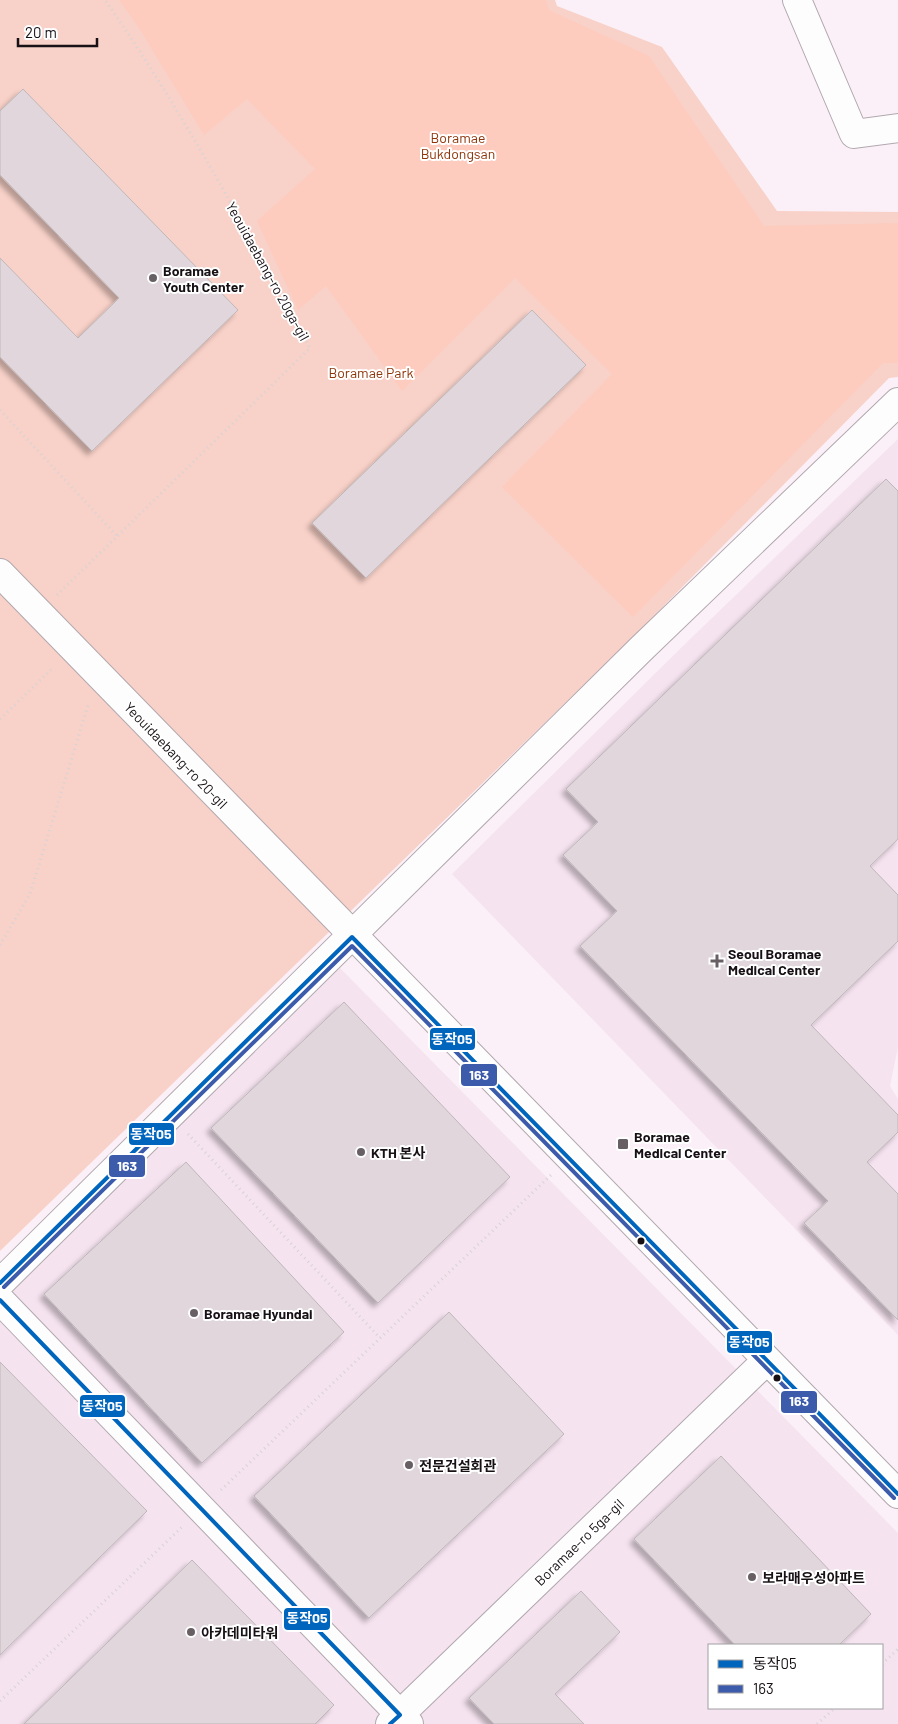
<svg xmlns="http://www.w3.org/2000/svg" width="898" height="1724" font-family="Barlow,'Noto Sans KR',sans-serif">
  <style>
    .built { fill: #f5e3ef; fill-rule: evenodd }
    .green { fill: #f8d1c8 }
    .forest { fill: #fdccbf }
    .building { fill: #e0d6db; stroke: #bfb7ba; filter: url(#shadow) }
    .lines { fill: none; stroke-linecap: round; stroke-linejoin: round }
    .minor-casing { stroke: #b1a8ae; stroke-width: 30 }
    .path { stroke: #d6d3d5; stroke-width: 3; stroke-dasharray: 1 4; stroke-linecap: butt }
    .minor { stroke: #fefdfe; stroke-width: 28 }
    .bus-1-casing { stroke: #fff; stroke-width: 8 }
    .bus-2-casing { stroke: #fff; stroke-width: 8 }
    .bus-1 { stroke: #0065bd; stroke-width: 4 }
    .bus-2 { stroke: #3d5bab; stroke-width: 4 }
    .poi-dot { fill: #675f64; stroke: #fff; stroke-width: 2 }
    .bus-dot { fill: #171115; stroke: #fff; stroke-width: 2 }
    .labels { text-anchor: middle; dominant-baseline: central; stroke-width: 4; stroke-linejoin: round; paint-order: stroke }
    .park-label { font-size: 14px; fill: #8f3409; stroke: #fff }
    .poi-label { font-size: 14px; font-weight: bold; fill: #171115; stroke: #fff; text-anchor: start }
    .street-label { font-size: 14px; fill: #171115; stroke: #fff }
    .line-badge { stroke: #fff; stroke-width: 2 }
    .badge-label { font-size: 14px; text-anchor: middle; font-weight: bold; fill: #fff }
  </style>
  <defs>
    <filter id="shadow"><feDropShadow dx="-4.5" dy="4.5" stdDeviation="2.5" flood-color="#0004"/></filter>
  </defs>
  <rect width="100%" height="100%" fill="#fbf0f7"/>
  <path class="built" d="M898,439V1047L890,1086L898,1099V1335L452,874L685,644Z
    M339,967L898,1533V1724H0V1304ZM709,1645H882V1708H709Z"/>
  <path class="green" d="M0,0H555L557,6L662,47L777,211L898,212V377L889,378L627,643L0,1251Z"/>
  <path class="forest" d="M119,0H546L549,10L649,56L764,226L898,223V363H883L633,617L502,487L612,374L515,278L402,391L326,286L298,310L257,221L315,169L247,99L204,135L139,28Z"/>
  <path class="building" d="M23,89L238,310L92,451L0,357V258L78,338L119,298L0,175V111Z
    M532,310L586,365L366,578L312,523Z
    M886,479L898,491V839L870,866L898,895V941L811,1025L898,1115V1132L867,1162L898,1194V1320L804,1223L828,1201L580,946L617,911L563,855L598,822L566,789Z
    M344,1002L510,1177L378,1303L211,1128Z
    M186,1162L344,1332L202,1463L44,1294Z
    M449,1312L564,1434L369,1618L254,1496Z
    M0,1362L147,1511L0,1655Z
    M721,1456L871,1614L839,1645H735L634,1539Z
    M192,1560L334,1705L315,1724H24Z
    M581,1591L620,1632L555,1694L584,1724H494L469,1698Z"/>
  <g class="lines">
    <defs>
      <path id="minor" d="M797,0L854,134L898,128
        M0,573L898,1494
        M0,1283L641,649L898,402
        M0,1300L409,1724
        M390,1724L767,1360"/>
    </defs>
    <use href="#minor" class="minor-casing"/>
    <path class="path" d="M0,410L117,536
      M57,595L310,348C246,229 182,110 105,0
      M0,719L54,667
      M0,945L30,894L89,702
      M188,1134L380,1338
      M221,1490L551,1175
      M882,1664L898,1649
      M0,1701L182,1527
      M817,1724L835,1708"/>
    <use href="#minor" class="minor"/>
    <defs>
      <path id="bus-1" d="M0,1283L352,937L898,1494
        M0,1300L400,1715L390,1724"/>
      <path id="bus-2" d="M4,1287L352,946L894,1498"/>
    </defs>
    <use href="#bus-1" class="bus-1-casing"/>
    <use href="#bus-2" class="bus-2-casing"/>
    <use href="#bus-1" class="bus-1"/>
    <use href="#bus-2" class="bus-2"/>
  </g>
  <g class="poi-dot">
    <circle cx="153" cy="278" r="5"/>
    <path d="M714.5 953.5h5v5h5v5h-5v5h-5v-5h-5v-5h5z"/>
    <rect x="617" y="1138" width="12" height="12" rx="2.5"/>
    <circle cx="361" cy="1152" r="5"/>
    <circle cx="194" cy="1313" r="5"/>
    <circle cx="409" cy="1465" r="5"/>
    <circle cx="752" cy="1577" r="5"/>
    <circle cx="191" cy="1632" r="5"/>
  </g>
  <g class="bus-dot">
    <circle cx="641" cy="1241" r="4.5"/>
    <circle cx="777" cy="1378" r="4.5"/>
  </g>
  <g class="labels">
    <g class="park-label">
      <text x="458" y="137">Boramae<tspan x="458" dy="16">Bukdongsan</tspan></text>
      <text x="371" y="372">Boramae Park</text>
    </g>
    <g class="poi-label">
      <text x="163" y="270">Boramae<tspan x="163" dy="16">Youth Center</tspan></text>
      <text x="728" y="953">Seoul Boramae<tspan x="728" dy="16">Medical Center</tspan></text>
      <text x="634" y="1136">Boramae<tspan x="634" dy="16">Medical Center</tspan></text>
      <text x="371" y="1152">KTH 본사</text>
      <text x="204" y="1313">Boramae Hyundai</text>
      <text x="419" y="1465">전문건설회관</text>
      <text x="762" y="1577">보라매우성아파트</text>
      <text x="201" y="1632">아카데미타워</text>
    </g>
    <g class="street-label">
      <text transform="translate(268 271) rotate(61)">Yeouidaebang-ro 20ga-gil</text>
      <text transform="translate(176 755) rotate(46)">Yeouidaebang-ro 20-gil</text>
      <text transform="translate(579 1542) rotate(-44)">Boramae-ro 5ga-gil</text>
    </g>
  </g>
  <g class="line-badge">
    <rect x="429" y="1027" width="47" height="24" rx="5" fill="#0065bd"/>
    <rect x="460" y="1063" width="38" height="24" rx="5" fill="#3d5bab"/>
    <rect x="128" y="1122" width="47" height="24" rx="5" fill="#0065bd"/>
    <rect x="108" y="1154" width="38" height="24" rx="5" fill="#3d5bab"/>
    <rect x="726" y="1330" width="47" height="24" rx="5" fill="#0065bd"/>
    <rect x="780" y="1390" width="38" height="24" rx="5" fill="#3d5bab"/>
    <rect x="79" y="1394" width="47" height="24" rx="5" fill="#0065bd"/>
    <rect x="283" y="1607" width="48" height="24" rx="5" fill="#0065bd"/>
  </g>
  <g class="badge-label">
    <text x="452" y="1044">동작05</text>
    <text x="479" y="1080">163</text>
    <text x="151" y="1139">동작05</text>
    <text x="127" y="1171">163</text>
    <text x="749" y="1347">동작05</text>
    <text x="799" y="1406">163</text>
    <text x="102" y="1411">동작05</text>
    <text x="307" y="1623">동작05</text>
  </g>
  <rect x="708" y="1644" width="175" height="65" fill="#ffffff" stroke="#a2a0a1"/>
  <rect x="718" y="1660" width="25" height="8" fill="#0065bd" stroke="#a2a0a1"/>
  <text x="753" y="1669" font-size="15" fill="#171115">동작05</text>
  <rect x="718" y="1685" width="25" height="8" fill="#3d5bab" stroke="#a2a0a1"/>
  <text x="753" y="1694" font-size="15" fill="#171115">163</text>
  <path d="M18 38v8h79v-8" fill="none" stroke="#171115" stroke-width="2.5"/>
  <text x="25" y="38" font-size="15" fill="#171115" stroke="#ffffff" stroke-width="4" paint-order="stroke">20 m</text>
</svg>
